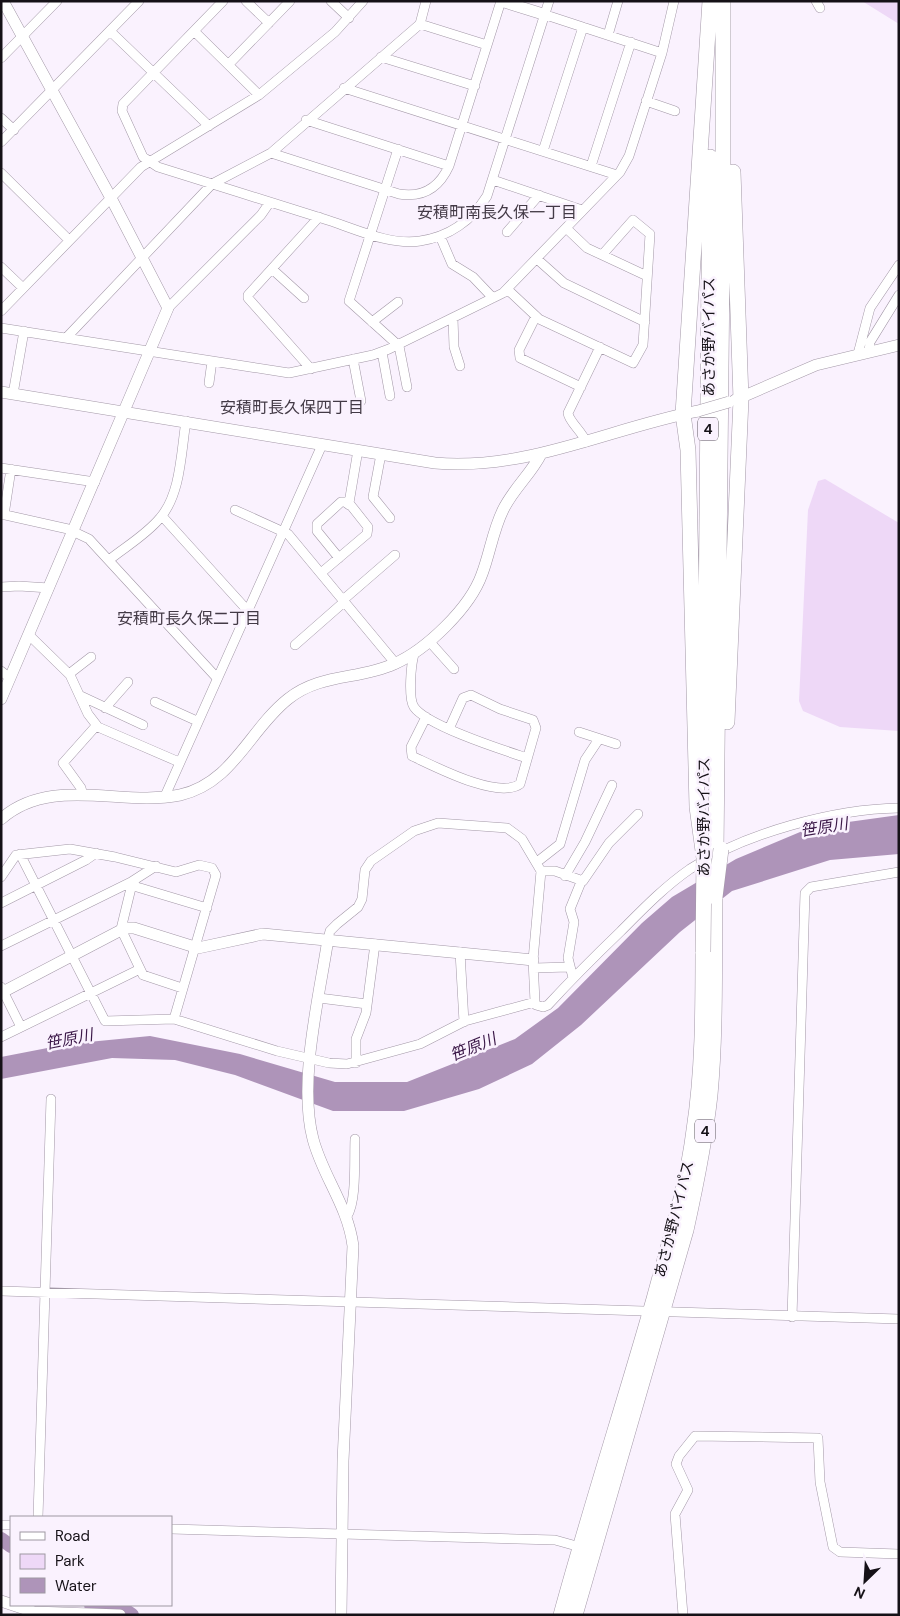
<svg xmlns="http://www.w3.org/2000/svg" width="900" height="1616" font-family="'DM Sans','Noto Sans JP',sans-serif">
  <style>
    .green { fill: #eed8f7 }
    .water { fill: #ae94b9 }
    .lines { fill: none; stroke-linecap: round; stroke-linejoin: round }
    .river { stroke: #ae94b9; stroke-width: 14 }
    .minor-casing { stroke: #a398a7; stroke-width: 10 }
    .tertiary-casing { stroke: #a398a7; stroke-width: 12 }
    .trunk-casing { stroke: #a398a7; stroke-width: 16 }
    .minor { stroke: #fff; stroke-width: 9 }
    .tertiary { stroke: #fff; stroke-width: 11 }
    .trunk { stroke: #fff; stroke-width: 15 }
    .tertiary-bridge-casing { stroke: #a398a7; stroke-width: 12; stroke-linecap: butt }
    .trunk-bridge-casing { stroke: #a398a7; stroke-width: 16; stroke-linecap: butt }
    .tertiary-bridge { stroke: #fff; stroke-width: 11 }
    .trunk-bridge { stroke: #fff; stroke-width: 15 }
    .labels { text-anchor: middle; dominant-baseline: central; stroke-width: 5; stroke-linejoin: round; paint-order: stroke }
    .shield { fill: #faf2fe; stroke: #5a545c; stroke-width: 1 }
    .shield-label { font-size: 14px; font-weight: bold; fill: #151117 }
    .street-label { font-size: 15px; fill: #151117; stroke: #faf2fe }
    .neighbourhood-label { font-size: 16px; fill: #433a46; stroke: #faf2fe }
    .water-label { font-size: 16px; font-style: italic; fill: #3c1949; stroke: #faf2fe }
  </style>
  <rect width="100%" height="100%" fill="#faf2fe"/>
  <path class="green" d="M862,1H899V24Z
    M825,479L899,523V731L840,727L803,711L799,701L808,510L818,481Z"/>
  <path class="water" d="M899,815V854L830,860L732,891L680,932L581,1025L532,1064L479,1089L404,1111H333L235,1075L175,1060L112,1058L1,1079V1057L68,1044L150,1036L240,1054L335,1082H407L515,1039L558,1008L642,923L672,897L736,859L812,827Z"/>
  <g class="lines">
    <path class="river" d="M1,1539L11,1546
      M91,1605L119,1606L132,1615"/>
    <defs>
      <path id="minor" d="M223,1L123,104L122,111L143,157L158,167C212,184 267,201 321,218C352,227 388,246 420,241C449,237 472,220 487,196L549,1
        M246,1L269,23
        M331,1L349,18
        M816,1L820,8
        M546,15L662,53
        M420,24L487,45
        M110,31L209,126
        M194,31L259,95
        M608,35L618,1
        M381,57L475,86
        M1,58L57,1
        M229,64L290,1
        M344,88L617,175
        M646,101L675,111
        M1,118L14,130
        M306,120L449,166
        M1,142L139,1
        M398,149L349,301L399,346L407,387
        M543,151L583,27
        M271,153L399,194C423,198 439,188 449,166L501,1
        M591,166L631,42
        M1,173L69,240
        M493,180L582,210
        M507,232L539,195
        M440,236L452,264L473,277L493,298
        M602,255L647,276
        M537,259L564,283L645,322
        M1,267L23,288
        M272,269L304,298
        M507,289L539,319L633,363L643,345L650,234L633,220L602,255L587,248L566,228
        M168,308L261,215L270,202
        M1,311L141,167L259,95L335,32L363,1
        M536,316L519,350L520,358L581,387
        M453,318L454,347L460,366
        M372,322L398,302
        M1,328L289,373L373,355L389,349L503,293L620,172L629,156L662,53L674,1
        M67,337L212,184L271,153L420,24L426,1
        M382,352L390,396
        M869,352L870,342L899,295
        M858,354L870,308L899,265
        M353,359L361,401
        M311,369L248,298V295L319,217
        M209,383L212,361
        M13,394L24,331
        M586,442C582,431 569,422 568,413L600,347
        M381,454L373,497L390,518
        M1,468L95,482
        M235,510L288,534L396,664
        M1,514L68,529L89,539L217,678
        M4,515L11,469
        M162,516L248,611
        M339,558L317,531V524L341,502H345L349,505
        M109,560C125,547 146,535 160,518C181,494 181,452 186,421
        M321,573L367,534L368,527L349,503L358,450
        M1,587L19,586L49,588
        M343,600L395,555
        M29,635L70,675L88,714L98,727L179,762
        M429,641L454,669
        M295,645L344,602
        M414,654C411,665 408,698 414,707C427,726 503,750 527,758
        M1,671L10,678
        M69,674L91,657
        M81,696L143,725
        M155,702L197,721
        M105,708L128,682
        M426,717L411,747L412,756C434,766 498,800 520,784L536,728L533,720L500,709L471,695L463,698L449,729
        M579,732L616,744
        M83,795L81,788L63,763L96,726
        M165,796L322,445
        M20,854L105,1021L174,1019L277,1051L329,1063L347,1064L420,1044L465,1021L535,1002
        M537,862L560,844L585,760L599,739
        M541,871H555L583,881L609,843L638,814
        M565,876L585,842L612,785
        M1,877L16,855L70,849L115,857L176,872L199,865L212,868L216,875L174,1019
        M131,882L137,887L207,908
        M132,884L121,929L143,975L182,988
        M1,903L86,860L96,853
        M328,939L330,931L337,924L358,907L362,899L365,870L371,861L414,831L438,823L507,828L522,839L541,871L533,960L535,1002L536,1005L543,1007L548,1005C571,980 595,956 620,932C642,910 664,887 690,869C745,833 834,809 899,808
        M1,946L131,882L156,866
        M460,952L464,1022
        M534,968L569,967
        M573,978L568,958L574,922L570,909L581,882
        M1,987L21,1027
        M319,998L367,1004
        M1,1037L140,969
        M356,1063V1039L366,1013L375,944
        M347,1216C357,1201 354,1158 355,1139
        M1,1291L899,1319
        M792,1317L805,893L811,887L899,872
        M38,1517L51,1099
        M1,1525H11
        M171,1529L555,1540L580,1547
        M683,1615L675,1514L688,1490L676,1464L679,1456L695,1436L818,1438L820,1482L833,1547L840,1552L899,1554"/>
      <path id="tertiary" d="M501,1L546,15
        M1,392L435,463C527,471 610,428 698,411
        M735,400L816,365L899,345
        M1,699L168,308L111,198L3,1
        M1,819C51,775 121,807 180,795C233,783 249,730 288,699C320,673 359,680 394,664C426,650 470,608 482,574C490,553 493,530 503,510C513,489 531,474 541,454
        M328,939C319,998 298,1082 313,1139C323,1177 348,1206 353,1246L343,1461L341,1615
        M1,993L125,928H134L198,948L263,934L533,960
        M1,1601L34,1612L120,1615"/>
      <path id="trunk" d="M727,722L741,399L733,172
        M705,754L710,157
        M716,851L723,173V1
        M704,858L697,807L688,450L683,414L710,1
        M561,1615C590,1509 624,1404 654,1299C669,1243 687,1187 694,1130C703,1071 703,1011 703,952
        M575,1615L686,1230C696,1185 705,1141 710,1095C716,1029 714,963 715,897"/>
    </defs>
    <use href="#minor" class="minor-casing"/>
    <use href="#tertiary" class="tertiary-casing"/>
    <use href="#trunk" class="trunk-casing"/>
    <use href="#minor" class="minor"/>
    <use href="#tertiary" class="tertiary"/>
    <use href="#trunk" class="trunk"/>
    <defs>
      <path id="tertiary-bridge" d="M698,411L729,402"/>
      <path id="trunk-bridge" d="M715,897L721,849
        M703,952L704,858"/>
    </defs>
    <use href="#tertiary-bridge" class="tertiary-bridge-casing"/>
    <use href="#trunk-bridge" class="trunk-bridge-casing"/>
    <use href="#tertiary-bridge" class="tertiary-bridge"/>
    <use href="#trunk-bridge" class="trunk-bridge"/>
  </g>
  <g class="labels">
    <g class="shield">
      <rect x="698" y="417.5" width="20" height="23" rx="4"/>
      <rect x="695" y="1119.5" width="20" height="23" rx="4"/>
    </g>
    <g class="shield-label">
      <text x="708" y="429">4</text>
      <text x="705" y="1131">4</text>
    </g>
    <g class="street-label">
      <text transform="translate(709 337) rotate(-90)">あさか野バイパス</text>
      <text transform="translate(704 817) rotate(-90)">あさか野バイパス</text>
      <text transform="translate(674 1219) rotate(-76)">あさか野バイパス</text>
    </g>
    <g class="neighbourhood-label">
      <text x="497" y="212">安積町南長久保一丁目</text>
      <text x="292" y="407">安積町長久保四丁目</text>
      <text x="189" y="618">安積町長久保二丁目</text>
    </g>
    <g class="water-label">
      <text transform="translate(824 827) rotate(-9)">笹原川</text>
      <text transform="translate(69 1039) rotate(-11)">笹原川</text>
      <text transform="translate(473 1047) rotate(-22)">笹原川</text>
    </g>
  </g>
  <rect width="900" height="1616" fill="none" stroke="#151117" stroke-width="5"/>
  <rect x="10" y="1516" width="162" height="90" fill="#faf2fe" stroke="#9e98a2"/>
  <rect x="20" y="1532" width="25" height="8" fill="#ffffff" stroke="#9e98a2"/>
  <text x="55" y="1541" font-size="15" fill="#151117">Road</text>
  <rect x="20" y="1554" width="25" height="15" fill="#eed8f7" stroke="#9e98a2"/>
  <text x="55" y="1566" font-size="15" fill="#151117">Park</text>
  <rect x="20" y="1578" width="25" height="15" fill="#ae94b9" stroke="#9e98a2"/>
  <text x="55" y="1591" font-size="15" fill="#151117">Water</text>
  <g transform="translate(865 1581) rotate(205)" stroke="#faf2fe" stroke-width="4" paint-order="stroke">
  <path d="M0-4L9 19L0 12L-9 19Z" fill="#151117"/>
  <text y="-8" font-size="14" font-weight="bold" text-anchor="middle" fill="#151117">N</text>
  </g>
</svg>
